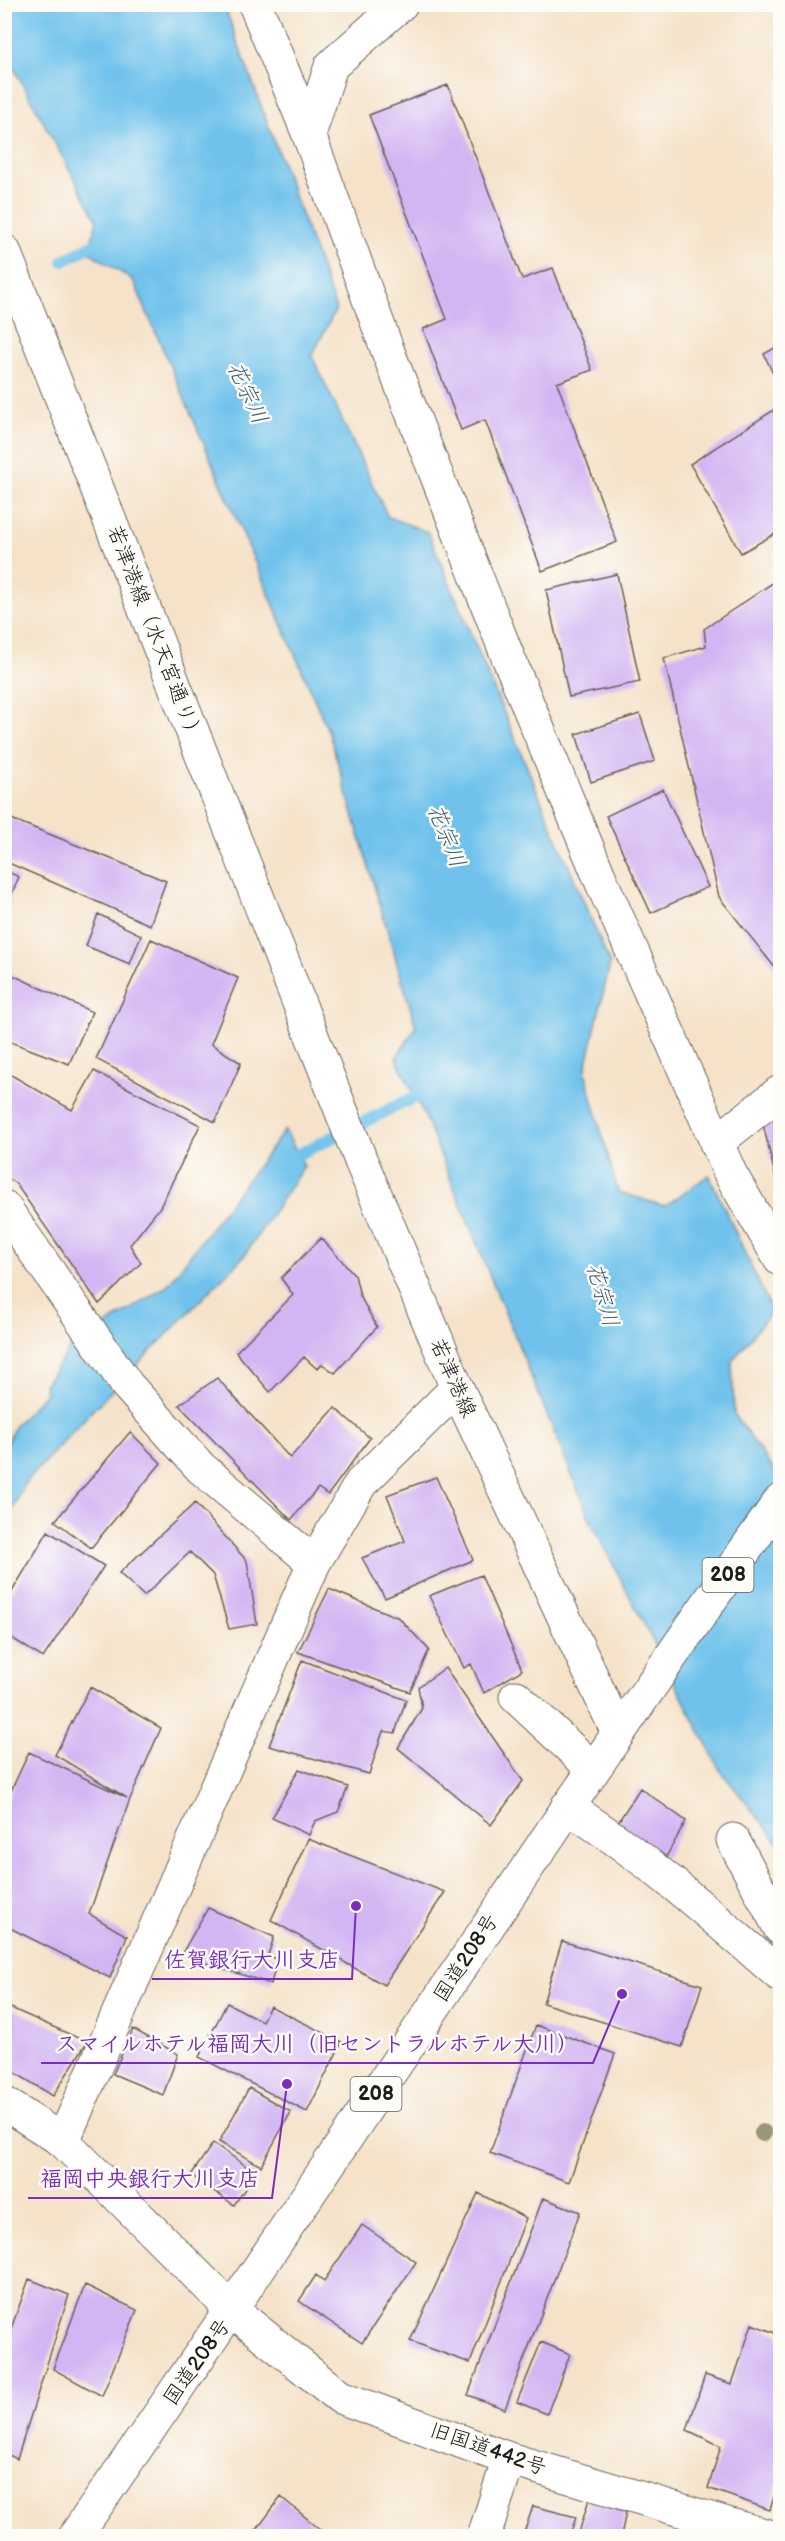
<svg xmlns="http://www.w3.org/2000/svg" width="785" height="2541" font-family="'Balsamiq Sans','Klee One',sans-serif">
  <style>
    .water { fill: #70c2ec; stroke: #466f84; stroke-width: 1.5 }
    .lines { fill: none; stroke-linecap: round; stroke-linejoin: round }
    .stream { stroke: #70c2ec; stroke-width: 12 }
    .building { fill: #d2b5f3 }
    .minor-casing { stroke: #686159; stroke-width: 35 }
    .major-casing { stroke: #686159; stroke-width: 35 }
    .highway-casing { stroke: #686159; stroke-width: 35 }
    .minor { stroke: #fff; stroke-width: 33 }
    .major { stroke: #fff; stroke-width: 33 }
    .highway { stroke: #fff; stroke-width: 33 }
    .tree { fill: #98977b }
    .labels { text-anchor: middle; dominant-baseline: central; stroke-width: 5; stroke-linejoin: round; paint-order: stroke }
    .shield { fill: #fdfcf7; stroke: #605f5e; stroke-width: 1.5 }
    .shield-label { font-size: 20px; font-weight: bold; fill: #1c1c1c }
    .street-label { font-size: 21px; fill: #1c1c1c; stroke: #fdfcf7 }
    .water-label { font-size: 22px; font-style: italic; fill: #3e5e6f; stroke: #fdfcf7 }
    .leader { fill: none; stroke: #7b2cbf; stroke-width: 2 }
    .callout-dot { fill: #7b2cbf; stroke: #fdfcf7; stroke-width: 2 }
    .callout-label { font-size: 22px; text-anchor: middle; font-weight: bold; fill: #7b2cbf; stroke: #fdfcf7; stroke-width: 5; stroke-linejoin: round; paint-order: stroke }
  </style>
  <rect width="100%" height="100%" fill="#fdfcf7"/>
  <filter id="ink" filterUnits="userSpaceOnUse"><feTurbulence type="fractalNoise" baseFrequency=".0167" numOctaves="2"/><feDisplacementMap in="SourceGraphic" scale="12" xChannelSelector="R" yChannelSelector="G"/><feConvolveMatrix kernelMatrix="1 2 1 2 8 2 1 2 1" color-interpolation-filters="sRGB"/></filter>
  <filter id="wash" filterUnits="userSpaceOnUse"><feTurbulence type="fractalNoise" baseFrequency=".008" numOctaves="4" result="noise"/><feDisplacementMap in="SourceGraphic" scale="24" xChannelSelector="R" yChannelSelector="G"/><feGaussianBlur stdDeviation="1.35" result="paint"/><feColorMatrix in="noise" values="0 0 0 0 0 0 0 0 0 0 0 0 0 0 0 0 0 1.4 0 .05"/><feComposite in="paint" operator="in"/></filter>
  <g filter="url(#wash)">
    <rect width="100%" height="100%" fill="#f5e2c9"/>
    <path class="water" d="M4,5H224L336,309L312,356L388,517L428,532L610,964L585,1072L618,1192L665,1206L709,1175L772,1311L732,1361L734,1414L780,1479V1845L720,1770L591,1522L424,1115L396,1058L416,1027L329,733L133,280L89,252L97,220L5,52Z
      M285,1130L304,1166L244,1256L87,1416L25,1483L5,1526L4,1449L16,1424L46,1393L44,1385L71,1347L167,1286Z"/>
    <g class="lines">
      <path class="stream" d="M63,261L104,239
        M287,1167L295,1156L429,1090"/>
    </g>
    <g id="blocks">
      <path class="building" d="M448,85L522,279L553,268L592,370L557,383L617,542L542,571L485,420L461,430L423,329L447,319L369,115Z
        M780,345V389L764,354Z
        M780,406V531L741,553L690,464Z
        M617,574L640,682L569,697L546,590Z
        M780,578V974L719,897L664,658L706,646L704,629Z
        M640,714L655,761L591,782L576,734Z
        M663,789L708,887L651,913L606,816Z
        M4,816L166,881L150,925L4,861Z
        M4,870L19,877L4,911Z
        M98,914L141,935L130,964L86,946Z
        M151,939L238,978L211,1044L241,1063L215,1122L96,1059Z
        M4,971L92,1012L69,1064L8,1041L4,1050Z
        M94,1071L200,1125L160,1207L130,1245L141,1263L99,1304L16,1184L4,1175L6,1072L72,1110Z
        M780,1111V1196L763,1124Z
        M321,1238L355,1275L360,1296L377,1327L335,1373L322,1364L317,1369L304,1357L270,1392L236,1352L293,1295L281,1278Z
        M217,1378L290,1458L335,1408L370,1438L328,1495L318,1488L291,1520L179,1405Z
        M130,1432L161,1463L91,1548L55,1521Z
        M436,1477L473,1560L385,1598L362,1558L405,1541L387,1495Z
        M195,1503L247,1561L257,1624L229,1629L213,1575L190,1552L144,1596L119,1573Z
        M48,1531L104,1566L43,1658L4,1633V1605Z
        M481,1575L522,1670L484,1693L471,1664L464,1668L429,1596Z
        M329,1589L399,1618L429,1650L410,1692L298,1652Z
        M302,1660L406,1700L395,1733L383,1731L369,1774L269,1746Z
        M445,1668L523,1781L491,1825L398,1748L422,1708L418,1687Z
        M90,1687L161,1728L130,1799L89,1914L127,1936L110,1978L4,1925V1806L29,1752L127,1798L55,1755Z
        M299,1769L348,1787L338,1812L315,1821L309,1835L272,1818Z
        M640,1788L686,1821L666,1857L618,1822Z
        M308,1839L445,1892L384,1985L271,1920Z
        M208,1908L274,1937L268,1955L277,1960L271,1984L181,1955Z
        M562,1941L702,1985L682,2047L543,2003Z
        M227,2003L262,2021L270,2006L342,2042L307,2112L199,2057Z
        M4,2005L87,2042L53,2096L4,2066Z
        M536,2025L615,2054L569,2182L490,2153Z
        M133,2029L178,2054L163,2095L113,2074Z
        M249,2088L291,2112L261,2166L219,2142Z
        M213,2143L256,2173L234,2205L191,2175Z
        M478,2193L526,2218L470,2363L410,2341Z
        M543,2198L580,2212L505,2409L468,2395Z
        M362,2225L416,2262L362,2343L299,2301L316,2275L324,2281Z
        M29,2279L69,2295L17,2459L4,2453V2348Z
        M85,2285L137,2310L102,2396L53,2369Z
        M752,2324L780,2335V2477L770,2510L708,2488L721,2446L687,2430L705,2375L732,2384Z
        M541,2342L570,2354L547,2414L517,2402Z
        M281,2497L328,2536H252Z
        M589,2499L626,2512L621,2536H578Z
        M533,2506L576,2517L570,2536H523Z"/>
    </g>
  </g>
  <g filter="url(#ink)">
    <use href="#blocks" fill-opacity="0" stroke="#686159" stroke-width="1.5"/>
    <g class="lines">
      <defs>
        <path id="minor" d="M255,4L309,135L387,349L506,652L602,883L731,1175L780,1259
          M309,135L331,66L401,4
          M716,1143L780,1092
          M4,1207L127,1385L201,1468L314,1563
          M516,1697L593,1769
          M567,1807C644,1855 712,1916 780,1975
          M733,1840L780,1928
          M4,2103L63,2141L233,2311L340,2397L509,2459L768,2536
          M63,2141L314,1563L361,1483L457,1388
          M484,2536L509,2459"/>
        <path id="major" d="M4,251L361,1161L457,1388L618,1733"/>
        <path id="highway" d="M75,2536C315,2194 538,1841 780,1501"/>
      </defs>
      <use href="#minor" class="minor-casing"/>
      <use href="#major" class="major-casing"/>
      <use href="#highway" class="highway-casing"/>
      <use href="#minor" class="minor"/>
      <use href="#major" class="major"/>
      <use href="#highway" class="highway"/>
    </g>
    <circle class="tree" cx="763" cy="2133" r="9"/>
  </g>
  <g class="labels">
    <g class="shield">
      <rect x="702.5" y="1558" width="51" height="34" rx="4.5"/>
      <rect x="350.5" y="2077" width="51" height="34" rx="4.5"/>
    </g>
    <g class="shield-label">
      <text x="728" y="1575">208</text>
      <text x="376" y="2094">208</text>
    </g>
    <g class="street-label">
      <text transform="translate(155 634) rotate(69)">若津港線（水天宮通り）</text>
      <text transform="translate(453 1378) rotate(66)">若津港線</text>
      <text transform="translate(466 1958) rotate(-57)">国道208号</text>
      <text transform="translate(197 2362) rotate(-55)">国道208号</text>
      <text transform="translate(488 2449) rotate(19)">旧国道442号</text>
    </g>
    <g class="water-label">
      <text transform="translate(247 393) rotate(65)">花宗川</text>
      <text transform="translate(446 836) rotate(68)">花宗川</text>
      <text transform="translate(602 1295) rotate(74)">花宗川</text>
    </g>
  </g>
  <path class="leader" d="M356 1906L352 1979H152M622 1994L593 2063H41M287 2084L272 2198H28"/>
  <g class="callout-dot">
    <circle cx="356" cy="1906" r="6"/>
    <circle cx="622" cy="1994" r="6"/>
    <circle cx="287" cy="2084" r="6"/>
  </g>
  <g class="callout-label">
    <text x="252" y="1967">佐賀銀行大川支店</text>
    <text x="317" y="2051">スマイルホテル福岡大川（旧セントラルホテル大川）</text>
    <text x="150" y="2186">福岡中央銀行大川支店</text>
  </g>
  <rect width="785" height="2541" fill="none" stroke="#fdfcf7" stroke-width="24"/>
</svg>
